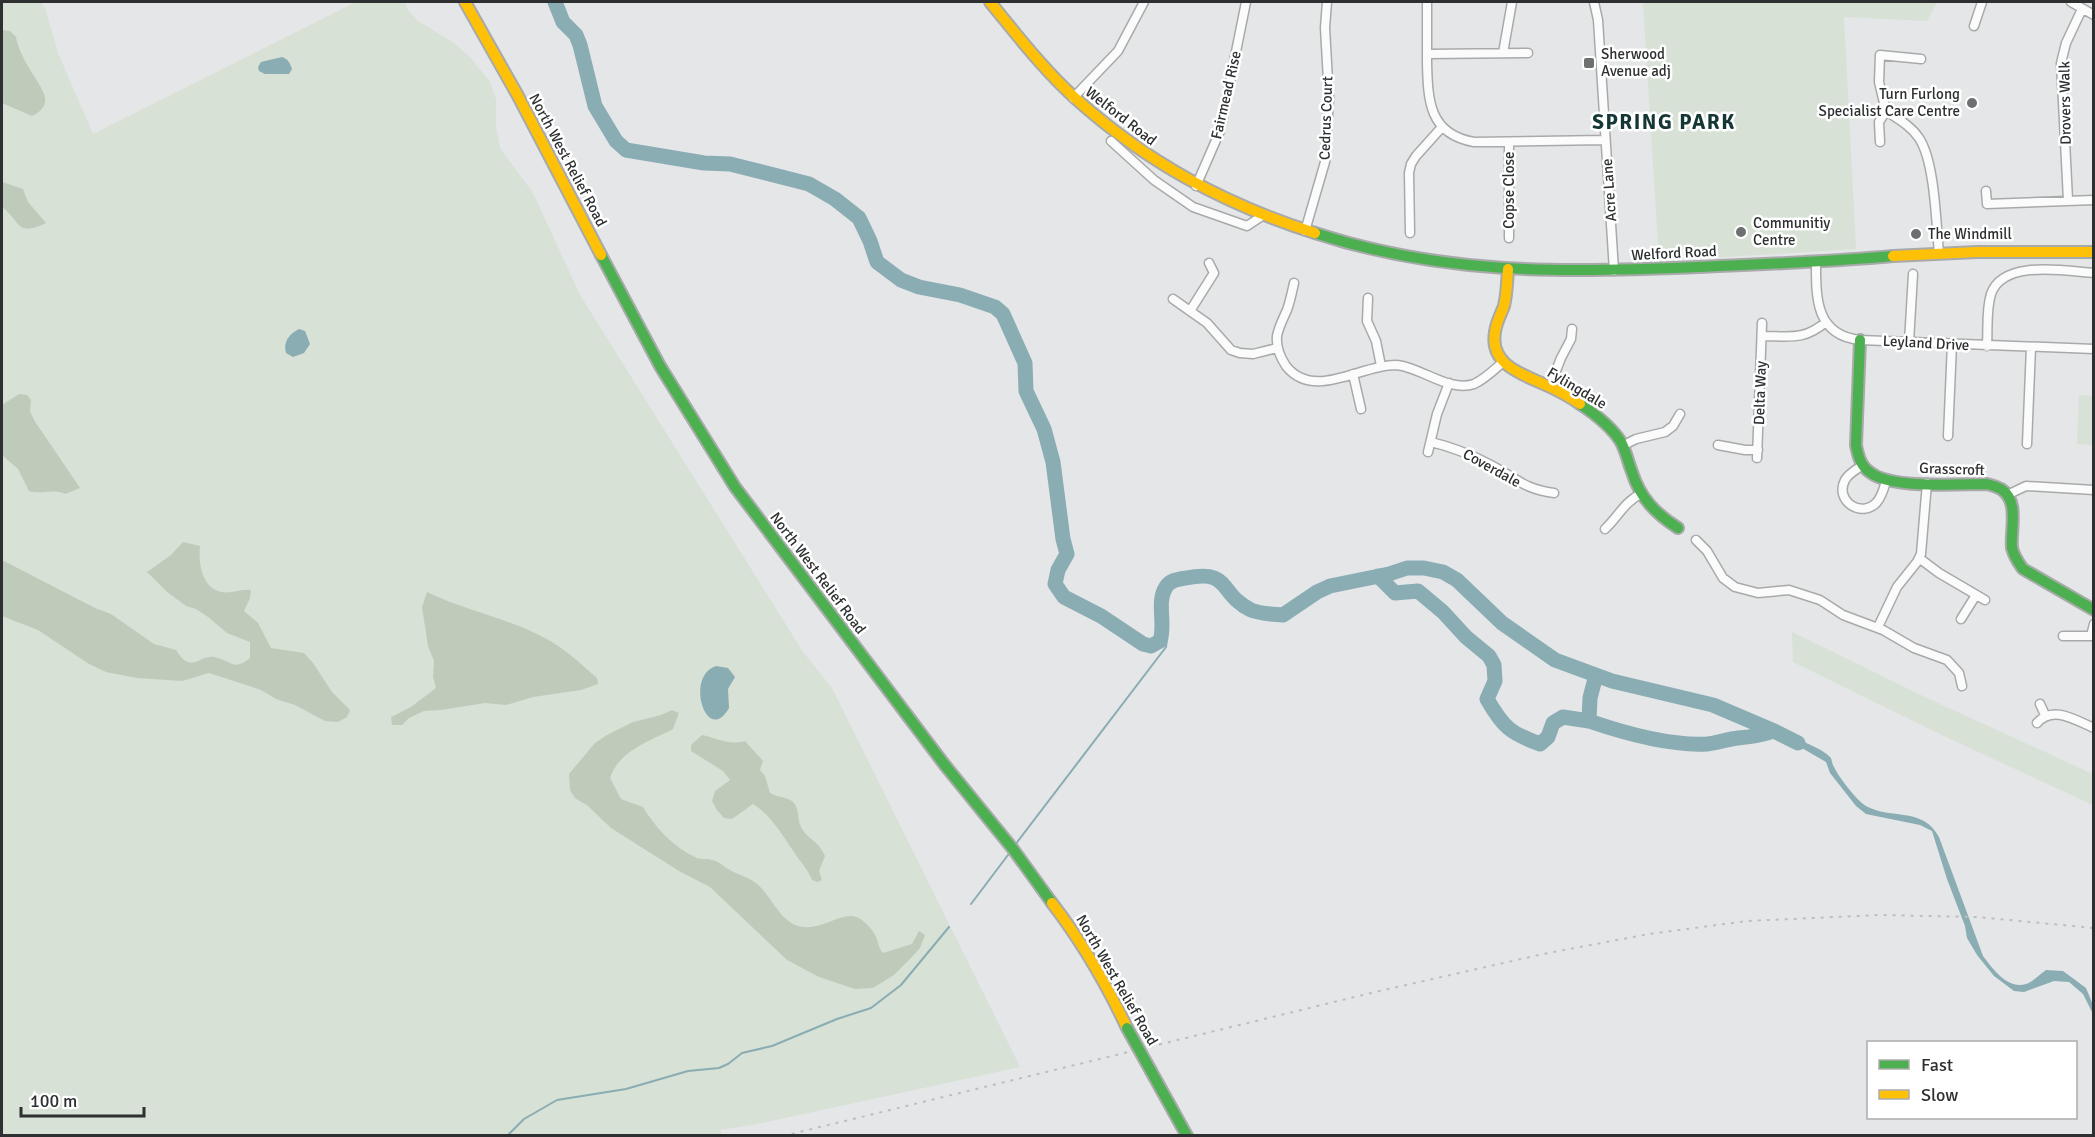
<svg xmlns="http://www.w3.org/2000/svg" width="2095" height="1137" font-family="Signika,sans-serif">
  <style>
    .green { fill: #d7e1d6 }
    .forest { fill: #becbba }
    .water { fill: #8aacb3 }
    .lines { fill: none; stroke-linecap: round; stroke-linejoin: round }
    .stream { stroke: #8aacb3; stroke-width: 2 }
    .river { stroke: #8aacb3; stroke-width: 15 }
    .street-casing { stroke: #a8aaaa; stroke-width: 11 }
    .fast-casing { stroke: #a8aaaa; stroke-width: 14 }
    .slow-casing { stroke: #a8aaaa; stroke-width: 14 }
    .street { stroke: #fbfbfc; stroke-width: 8 }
    .fast { stroke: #4caf50; stroke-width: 10 }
    .slow { stroke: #ffc107; stroke-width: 10 }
    .rail { stroke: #bdbebe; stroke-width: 2; stroke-dasharray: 3 6; stroke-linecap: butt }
    .fast-bridge-casing { stroke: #a8aaaa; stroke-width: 14; stroke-linecap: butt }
    .fast-bridge { stroke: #4caf50; stroke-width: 10 }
    .poi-dot { fill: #6d6f70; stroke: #fff; stroke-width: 2 }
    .labels { text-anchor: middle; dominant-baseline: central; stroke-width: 5; stroke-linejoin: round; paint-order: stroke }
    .poi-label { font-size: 15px; fill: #2d2f30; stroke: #fff; text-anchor: start }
    .street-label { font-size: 15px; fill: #2d2f30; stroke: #fff }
    .district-label { font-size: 21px; font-weight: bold; letter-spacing: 1.5px; fill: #143635; stroke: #fff }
  </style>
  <rect width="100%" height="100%" fill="#e4e6e8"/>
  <path class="green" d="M2,2H41L45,8L58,53L93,134L356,2H405L408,10L418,21L454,43L470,57L490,82L496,99V126L500,148L533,193L580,295L803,652L832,688L1020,1067L757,1124L720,1130L722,1135L2,1136Z
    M1643,2H1937L1927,21L1844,17L1856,249L1659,261Z
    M2079,395L2093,396V445L2077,444Z
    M1792,632L1929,699L2093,774V805L1946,737L1793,662Z"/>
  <path class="forest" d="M3,30L10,31L16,37C18,50 27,65 34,76C44,92 54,105 32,116L2,103V32Z
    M2,182L23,189L28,202L46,223C16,238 20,220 2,207Z
    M19,394L27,395L31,400L30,411L34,420L80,488L65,494C53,488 42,495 29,491L18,469L2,455V405Z
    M183,542L200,546C198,568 204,596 232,592C239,591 243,589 251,590L250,598L244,611L258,623L271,648L304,653L313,663L332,692L350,710L347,717L338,722L325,721L295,705L276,699L261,690L209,673L182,681L137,678L106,672L89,664L38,630L2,616V560L95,608L111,614L154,644L176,650C191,675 199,655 214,657C231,660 233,672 250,658V642L227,633L208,617L196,609L186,606L167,592L147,572L171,555Z
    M427,592C466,611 508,618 545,638C564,648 581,664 597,678L598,684L581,690L533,697L506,705L485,703L441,710L424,711L409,718L402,725H392L391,717L411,707L436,688L433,677L434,661L428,646L422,607Z
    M672,710L679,713L673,729C648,742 620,750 610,778L621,799L643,807C655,827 673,847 695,857C700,860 706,858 712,860C719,861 723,866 728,869C736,874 745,876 753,881C769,891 775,914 793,924C819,937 844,905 862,920C867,924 874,931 876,937C879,944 878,947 883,953L912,944L919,931L925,935L920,948L911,958L894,975L873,988L855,989L819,977L787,960L710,887L679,871L611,828L588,806L575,798L570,790L569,774L595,743L607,735L633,722L661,715Z
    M702,735C718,738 728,746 745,741L763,761L760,770L765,776L770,793C777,797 786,797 792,801C800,808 797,819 801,827C808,840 818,840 825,856L819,871L822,880L818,882L812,880C808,869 800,862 794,852C782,835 772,816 753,804L732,819L724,818L717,810L712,801L715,791L730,780L723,771L691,751V745Z"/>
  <path class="water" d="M282,57C288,59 290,63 292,69L289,74H265L259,71L258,67L261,62Z
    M299,329L305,331L310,344L304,353L293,357L286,353C283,342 289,334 299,329Z
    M716,666L728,668L735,677L728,689L729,708C707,747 684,676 716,666Z
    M1781,732C1793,738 1823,748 1831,758C1832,761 1832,764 1834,767C1838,776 1857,801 1866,806C1891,820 1922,806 1939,837L1983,956C1992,968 2008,990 2026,984C2033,982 2040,974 2046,970L2063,971L2086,988L2093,1005V1014L2083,994L2069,982L2054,981L2024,992L2014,991L1994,976L1977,955L1967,938L1965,926L1947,879L1932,831L1920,825L1866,814L1856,806L1830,773L1826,762L1788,740L1772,735Z"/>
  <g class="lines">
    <path class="stream" d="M1015,845L1166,647L1167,638L1163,631
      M971,904L1011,851
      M507,1136L524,1119L557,1100L626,1089L688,1071L719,1068L728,1064L742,1053L772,1046L837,1019L871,1008L901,985L949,927"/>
    <path class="river" d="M555,2L563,22L576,35L580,45L595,106L616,141L626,150L704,163L730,164L809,184L835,199L859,218L870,241L877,262L901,280L919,287L960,295L995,307L1003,314L1025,363L1026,391L1044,429L1053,462L1063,539L1067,554L1058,570L1055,584L1064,597L1101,616L1143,644L1151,646L1160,641C1166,624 1156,602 1166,587C1170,580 1179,579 1186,578C1232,569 1218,594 1251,610C1260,614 1273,614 1283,615L1317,592L1330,586L1389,574L1407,568H1424L1443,572L1457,580L1502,623L1555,660L1612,681L1713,705L1774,731L1798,743
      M1378,576L1395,593L1418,591L1443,612L1466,637L1489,656L1494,665L1495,681L1487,699C1503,727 1510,733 1540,744L1548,737L1553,723L1563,717L1589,721
      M1596,675L1590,698L1589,721C1624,733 1669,746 1707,744C1717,743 1728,739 1738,738C1752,737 1762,735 1774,731"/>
    <defs>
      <path id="street" d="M1427,2C1427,22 1427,42 1427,63C1428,101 1429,134 1474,142L1605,140
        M1594,2L1598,20L1614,271
        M2071,2L2094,15
        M1974,26L1982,2
        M1503,53L1512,2
        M1427,54L1528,53
        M1921,59L1880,55L1879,82L1886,111C1898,119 1911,126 1919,138C1935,162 1936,223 1939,253
        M1073,98L1118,51L1144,2
        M1111,141L1154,180L1193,207L1247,226L1262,216
        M1880,142L1879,122L1886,111
        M1196,186L1220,131L1246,2
        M1986,191L1987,204L2094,200
        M2068,200L2061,63L2066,43L2082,9
        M1305,231L1325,162L1329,98L1325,28L1327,2
        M1410,233L1409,173L1411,164L1416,156L1442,127
        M1509,238V142
        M1816,262C1816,297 1815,335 1860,340L2094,349
        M1294,283C1292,292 1290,302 1287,310C1283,319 1279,326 1277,336C1276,347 1280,357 1286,366C1314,401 1360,365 1395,365C1420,366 1449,393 1474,384C1485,379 1494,370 1503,362
        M1368,298L1367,321L1376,341L1381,366
        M1173,299L1207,323L1231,350L1240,353L1253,354L1277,348
        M1190,311L1214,273L1209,263
        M1762,336C1790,336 1803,341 1826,322
        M1909,342L1913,274
        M1987,346C1988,329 1986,310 1991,294C2003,259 2065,271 2094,273
        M1353,374L1361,409
        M1550,386L1561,358L1571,339L1572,329
        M1948,436L1952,344
        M1431,442C1452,447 1472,455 1491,465C1516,478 1524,489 1554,493
        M2027,444L2031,347
        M1624,445L1636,439L1665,432L1673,426L1680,414
        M1718,445L1745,450H1758
        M1428,452L1437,414L1449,383
        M1757,458L1762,323
        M1863,465C1857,469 1848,474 1845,480C1834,501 1862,519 1877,502C1882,496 1884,488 1886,481
        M2007,495L2026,486L2094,490
        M1605,529C1618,517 1625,501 1641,494
        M1696,540L1707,551L1723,578L1735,587L1758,593L1789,590L1820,600L1843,615L1883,630L1914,648L1947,660L1959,673L1962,686
        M1919,558L1939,573L1985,600
        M1961,619L1976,595
        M1878,627L1897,587L1917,562L1921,554L1927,483
        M2063,636H2094
        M2091,636L2094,624
        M2040,704L2045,715
        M2037,723C2053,705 2075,720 2094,728"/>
      <path id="fast" d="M1315,233C1443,275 1565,273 1698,267C1763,264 1828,262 1893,256
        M601,255L660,366L735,487L944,764L1013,849L1052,903
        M1860,340L1856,445C1858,456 1861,467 1871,473C1892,489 1960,484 1987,484C1991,485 1997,487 2001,489C2020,501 2010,530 2012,548C2014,557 2018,562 2023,569L2094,610
        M1580,404C1595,414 1611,426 1621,442C1626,451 1628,462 1632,472C1640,498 1656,514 1678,528
        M1151,1071L1187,1136"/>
      <path id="slow" d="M465,2L518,96L601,255
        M990,2C1017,35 1043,69 1075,98C1146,162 1224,204 1315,233
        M1893,256L1977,252H2094
        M1508,269C1507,281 1507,294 1504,306C1501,314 1496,323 1495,332C1489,366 1525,375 1548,386C1559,391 1570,397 1580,404
        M1052,903C1082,942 1106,983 1127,1028"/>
    </defs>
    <use href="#street" class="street-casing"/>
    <use href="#fast" class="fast-casing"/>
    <use href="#slow" class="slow-casing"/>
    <use href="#street" class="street"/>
    <use href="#fast" class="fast"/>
    <use href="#slow" class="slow"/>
    <path class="rail" d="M783,1136L1371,993L1543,954L1649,934L1747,921L1879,915L1977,917L2094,928"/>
    <defs>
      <path id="fast-bridge" d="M1127,1028L1151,1071"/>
    </defs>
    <use href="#fast-bridge" class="fast-bridge-casing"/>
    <use href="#fast-bridge" class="fast-bridge"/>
  </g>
  <g class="poi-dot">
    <rect x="1583" y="57" width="12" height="12" rx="3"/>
    <circle cx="1972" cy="103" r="6"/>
    <circle cx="1741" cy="232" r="6"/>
    <circle cx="1916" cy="234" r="6"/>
  </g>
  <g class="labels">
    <g class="poi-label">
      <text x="1601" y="54">Sherwood<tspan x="1601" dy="17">Avenue adj</tspan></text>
      <text x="1960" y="94" text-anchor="end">Turn Furlong<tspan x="1960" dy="17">Specialist Care Centre</tspan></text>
      <text x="1753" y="223">Communitiy<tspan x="1753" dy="17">Centre</tspan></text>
      <text x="1928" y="234">The Windmill</text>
    </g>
    <g class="street-label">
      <text transform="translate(1226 95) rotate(-77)">Fairmead Rise</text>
      <text transform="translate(2065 103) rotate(-91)">Drovers Walk</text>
      <text transform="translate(1121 116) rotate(38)">Welford Road</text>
      <text transform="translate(1326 118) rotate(-88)">Cedrus Court</text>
      <text transform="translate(568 160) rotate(62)">North West Relief Road</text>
      <text transform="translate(1509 190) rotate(-90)">Copse Close</text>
      <text transform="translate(1609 190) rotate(-94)">Acre Lane</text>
      <text transform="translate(1674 253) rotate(-3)">Welford Road</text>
      <text transform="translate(1926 343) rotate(3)">Leyland Drive</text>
      <text transform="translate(1577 388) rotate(31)">Fylingdale</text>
      <text transform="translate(1760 393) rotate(-88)">Delta Way</text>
      <text transform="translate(1492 468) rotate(29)">Coverdale</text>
      <text transform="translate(1952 469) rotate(2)">Grasscroft</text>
      <text transform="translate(818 573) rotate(53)">North West Relief Road</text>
      <text transform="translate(1117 980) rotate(60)">North West Relief Road</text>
    </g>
    <g class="district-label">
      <text x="1664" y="122">SPRING PARK</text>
    </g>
  </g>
  <rect width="2095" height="1137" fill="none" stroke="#2d2f30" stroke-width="6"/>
  <rect x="1867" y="1041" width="210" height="78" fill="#ffffff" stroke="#abacac" stroke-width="1.5"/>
  <rect x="1879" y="1060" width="30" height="9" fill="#4caf50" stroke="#abacac" stroke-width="1.5"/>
  <text x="1921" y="1071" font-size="18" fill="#2d2f30">Fast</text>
  <rect x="1879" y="1090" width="30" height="9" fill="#ffc107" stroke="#abacac" stroke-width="1.5"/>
  <text x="1921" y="1101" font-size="18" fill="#2d2f30">Slow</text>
  <path d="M21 1107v9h123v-9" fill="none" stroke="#2d2f30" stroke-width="3"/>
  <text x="30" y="1107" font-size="18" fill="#2d2f30" stroke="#ffffff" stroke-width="4.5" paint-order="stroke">100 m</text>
</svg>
